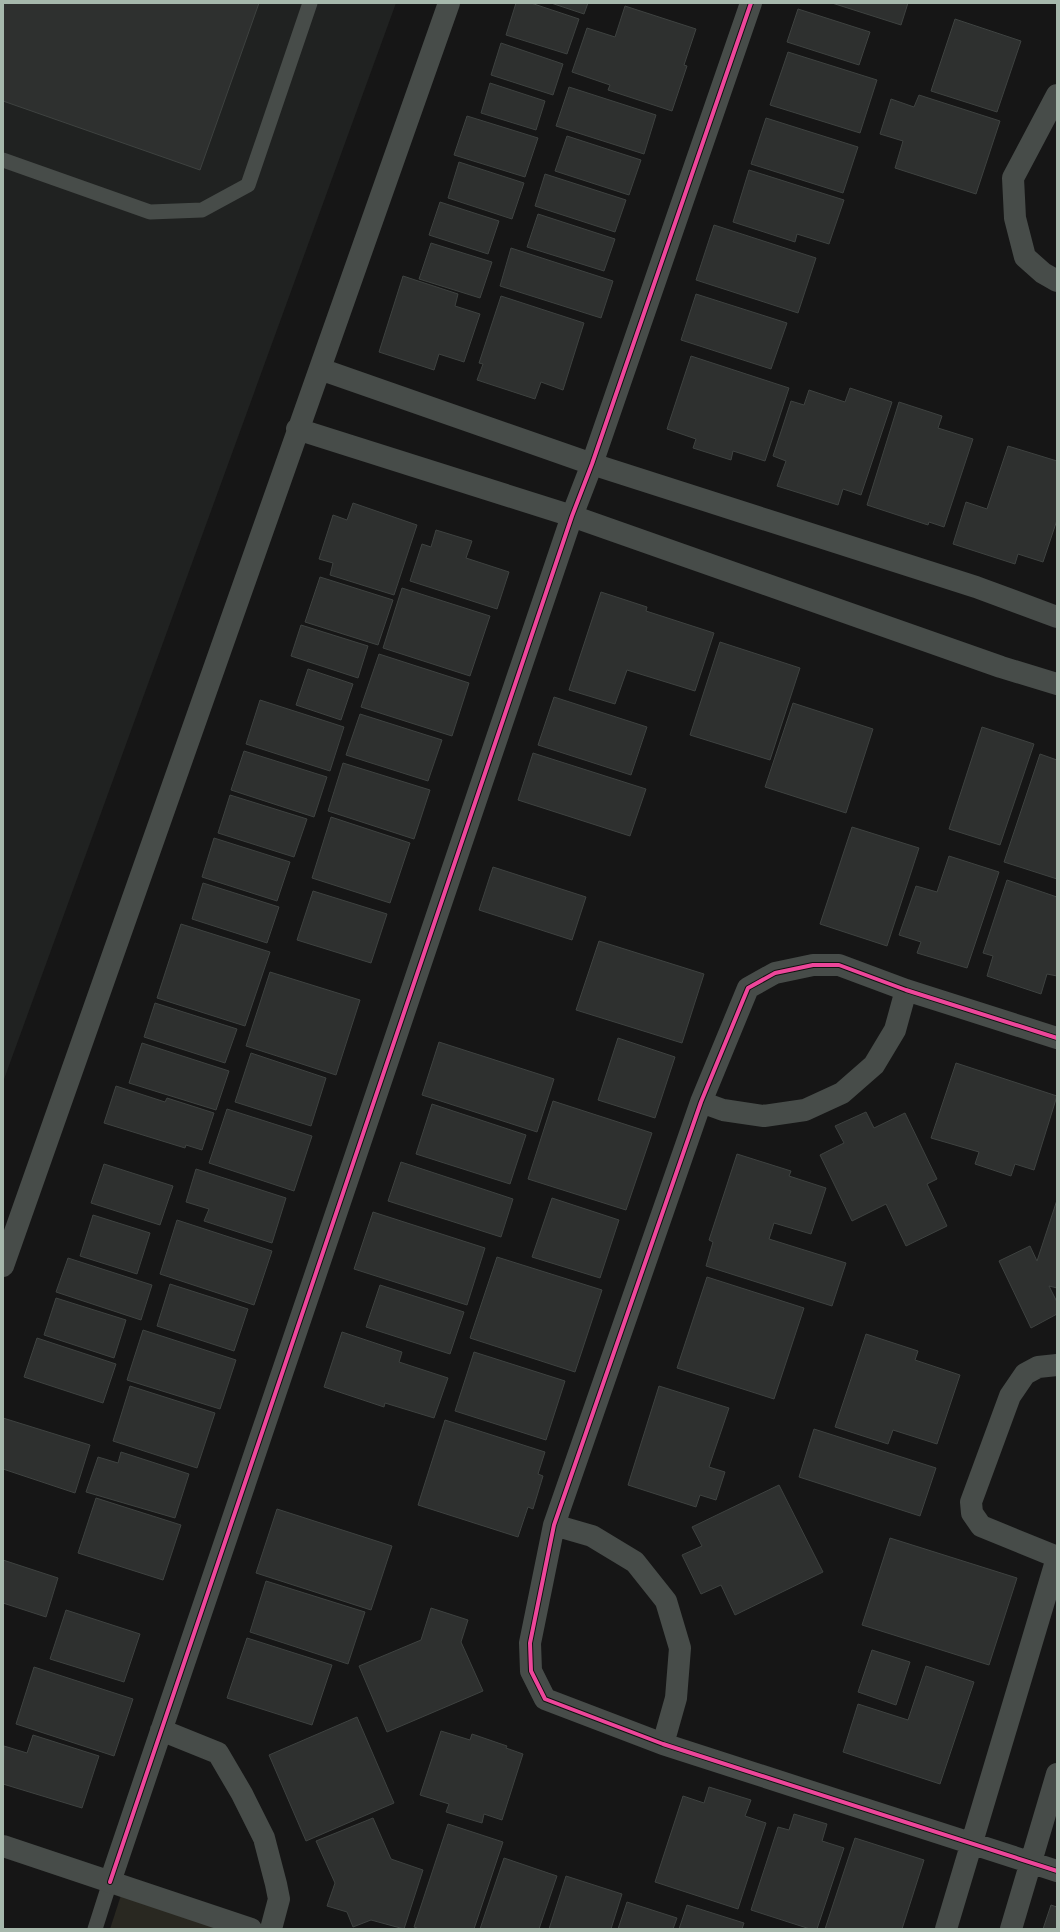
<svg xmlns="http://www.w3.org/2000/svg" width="1060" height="1932" font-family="Roboto,sans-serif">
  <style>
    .built { fill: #202221 }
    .green { fill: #292821 }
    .building { fill: #2e302f; stroke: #3e4240 }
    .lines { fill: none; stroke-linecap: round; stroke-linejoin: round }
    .lane { stroke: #474c49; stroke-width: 15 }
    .street { stroke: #474c49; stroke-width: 22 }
    .cycleway-casing { stroke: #101211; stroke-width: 6 }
    .cycleway { stroke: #ed469a; stroke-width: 4 }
  </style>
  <rect width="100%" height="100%" fill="#161616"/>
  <path class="built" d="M3,3H396L3,1082Z"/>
  <path class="green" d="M123,1889L234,1929H110Z"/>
  <path class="building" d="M3,3H259L200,170L3,101Z
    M516,3H531L579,19L567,54L506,35Z
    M551,3H588L584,14Z
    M832,3H908L901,25Z
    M625,6L696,29L684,65L687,66L672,111L608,90L610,85L572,72L587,28L615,37Z
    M798,9L870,32L859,65L787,42Z
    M955,19L1021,41L997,112L931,91Z
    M501,43L563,64L553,95L491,75Z
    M788,52L877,80L860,133L770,105Z
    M490,83L545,101L536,130L481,113Z
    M569,87L656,115L644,154L556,126Z
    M919,95L1000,121L976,194L895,168L903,141L880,134L891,99L914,107Z
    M467,116L538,138L525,177L454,155Z
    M766,118L858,147L843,193L751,164Z
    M567,136L641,160L629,195L555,171Z
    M459,162L524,183L512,219L448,198Z
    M749,170L844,200L829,244L797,234L795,242L733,222Z
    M545,174L626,200L615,232L535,206Z
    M440,202L499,221L488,254L429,235Z
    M538,214L615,239L604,271L527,247Z
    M714,225L816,258L798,313L696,280Z
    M431,243L492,262L480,298L419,279Z
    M511,248L613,281L601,318L500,286Z
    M403,276L458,294L455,306L480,314L464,362L439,354L434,370L379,352Z
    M696,294L787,323L771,369L681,340Z
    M501,296L584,323L563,390L541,382L535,399L477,380L483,364L479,363Z
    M691,356L789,388L765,461L733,451L731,460L693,448L696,439L667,429Z
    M850,388L892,402L861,495L843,489L838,505L777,486L786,461L773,456L791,401L804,405L809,390L845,402Z
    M899,402L942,416L938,428L973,439L944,527L929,522L928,525L867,505Z
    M1008,446L1057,461V520L1043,562L1018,554L1015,564L953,544L966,502L987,509Z
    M353,503L417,525L394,595L330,575L333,563L319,559L333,515L347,520Z
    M436,530L472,541L466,558L509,572L497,609L410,581L422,544L431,547Z
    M320,577L393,600L378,645L305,622Z
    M402,588L490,616L470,676L383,648Z
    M601,592L647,607L646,611L714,633L695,691L627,670L615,704L569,690Z
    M301,625L368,646L358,678L291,656Z
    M720,642L800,668L770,760L690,735Z
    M379,654L469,683L452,736L361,707Z
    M308,669L353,684L341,720L296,705Z
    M554,697L647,727L631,775L538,745Z
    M260,700L344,727L330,771L246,744Z
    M793,703L873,729L846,813L765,787Z
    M360,714L442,740L428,781L346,755Z
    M982,727L1034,744L1000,845L949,829Z
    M244,751L327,777L314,817L231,790Z
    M533,753L646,789L630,836L518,800Z
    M1040,754L1057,760V879L1004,862Z
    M343,763L430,790L414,839L328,811Z
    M230,795L307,819L294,857L218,833Z
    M331,817L410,843L390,903L312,878Z
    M852,827L919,848L887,946L820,924Z
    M214,838L290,862L277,901L202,877Z
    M949,856L999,872L967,968L917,953L921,942L899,935L916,886L937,892Z
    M493,867L586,897L572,940L479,910Z
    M1007,880L1057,897V976L1047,974L1041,994L987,976L993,956L983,953Z
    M203,883L279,907L267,943L192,919Z
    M313,891L387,914L371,963L297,940Z
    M181,924L270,952L245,1026L157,998Z
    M599,941L704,974L682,1043L576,1010Z
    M270,972L360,1000L336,1075L246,1046Z
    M155,1003L237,1029L225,1063L144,1037Z
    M618,1038L675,1057L655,1118L598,1100Z
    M439,1042L554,1079L537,1132L422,1095Z
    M142,1043L229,1071L216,1110L129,1083Z
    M251,1053L326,1078L311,1126L235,1102Z
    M956,1063L1057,1096L1034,1170L1015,1164L1011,1176L975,1164L979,1152L931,1138Z
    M116,1086L165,1102L167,1098L214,1113L202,1150L186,1145L185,1148L104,1123Z
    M553,1101L652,1133L626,1210L528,1179Z
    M432,1104L526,1135L510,1184L416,1154Z
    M227,1109L312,1136L294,1191L209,1163Z
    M866,1112L874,1128L905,1113L937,1179L927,1184L947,1226L906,1246L886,1204L852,1221L820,1155L844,1143L835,1126Z
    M737,1154L791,1171L789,1176L826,1188L811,1234L774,1223L769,1239L846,1263L832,1306L706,1266L713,1242L709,1240Z
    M401,1162L513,1199L501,1237L388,1201Z
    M104,1164L173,1186L160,1225L91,1203Z
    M196,1169L286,1198L272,1243L204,1221L209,1209L186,1202Z
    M552,1198L619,1220L600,1278L532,1257Z
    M1057,1200V1288L1049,1286L1057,1302V1314L1031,1328L999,1261L1030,1246L1037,1261Z
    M373,1212L485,1248L467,1305L354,1269Z
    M93,1215L150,1233L137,1274L80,1256Z
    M177,1220L272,1251L254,1305L160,1274Z
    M497,1257L602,1290L575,1372L470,1338Z
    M68,1258L152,1285L141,1320L56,1292Z
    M707,1277L804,1308L774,1399L677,1368Z
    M170,1284L248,1309L234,1351L157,1326Z
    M380,1285L464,1312L450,1354L366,1327Z
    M56,1298L126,1320L114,1358L44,1335Z
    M143,1330L236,1360L220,1409L127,1380Z
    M342,1332L402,1352L399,1362L448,1378L434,1418L385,1403L384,1407L324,1387Z
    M866,1334L918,1351L915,1360L960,1375L937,1444L893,1430L888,1444L835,1427Z
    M37,1338L116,1364L103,1403L24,1377Z
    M474,1352L565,1381L546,1440L455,1411Z
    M130,1386L215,1413L197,1468L113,1441Z
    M659,1386L729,1408L709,1467L725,1472L716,1500L700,1495L696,1507L628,1485Z
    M3,1418L90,1445L75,1493L3,1469Z
    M445,1420L545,1452L538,1474L543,1476L533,1509L528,1507L518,1537L418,1505Z
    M814,1429L936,1468L920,1516L799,1477Z
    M121,1452L189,1474L175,1518L86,1492L98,1457L118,1463Z
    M779,1485L823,1572L735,1615L721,1585L701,1594L682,1555L702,1546L692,1527Z
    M96,1498L181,1525L163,1580L78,1553Z
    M277,1509L392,1546L371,1610L256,1573Z
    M890,1538L1017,1578L989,1665L862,1625Z
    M3,1560L58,1578L46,1617L3,1603Z
    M266,1581L365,1612L348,1664L250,1632Z
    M431,1608L468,1620L461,1642L483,1691L387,1732L359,1666L421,1640Z
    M66,1610L140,1634L124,1682L50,1659Z
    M247,1638L332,1665L312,1725L227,1698Z
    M872,1650L910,1662L896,1705L858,1692Z
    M926,1666L974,1682L940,1784L843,1752L858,1704L908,1720Z
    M34,1667L133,1699L114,1756L16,1724Z
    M357,1717L394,1803L306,1841L269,1755Z
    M441,1731L470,1740L472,1734L507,1746L506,1748L523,1754L502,1820L484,1814L482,1823L446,1812L449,1804L420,1795Z
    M33,1735L99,1756L82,1808L3,1784L4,1746L27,1753Z
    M709,1787L751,1800L745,1816L766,1823L738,1909L655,1882L683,1796L704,1803Z
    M794,1814L827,1824L822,1841L844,1848L817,1929H810L751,1910L778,1827L789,1830Z
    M373,1818L391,1859L423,1870L404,1929L371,1920L353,1927L347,1912L327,1906L335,1883L316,1841Z
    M448,1824L503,1842L474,1929H419L414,1927Z
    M855,1838L924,1860L902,1929H825Z
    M504,1858L557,1876L539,1929H480Z
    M566,1876L622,1894L611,1929H549Z
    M627,1902L677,1918L673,1929H618Z
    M687,1905L744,1923L742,1929H679Z
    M1051,1905L1057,1907V1929H1043Z"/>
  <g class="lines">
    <path class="lane" d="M3,160L150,212L202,210L248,185L310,3
      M95,1929L110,1882"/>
    <path class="street" d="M1057,95L1013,178L1015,218L1025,257L1043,273L1057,281
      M320,369L592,464L976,587L1057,617
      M297,429L572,516L1001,667L1057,684
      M1057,1038L906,990L839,965H813L775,973L748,988L701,1102L554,1525L530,1643L531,1671L545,1699L663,1744L1057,1871
      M701,1102L723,1110L764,1116L805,1110L842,1093L874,1065L895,1030L906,990
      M3,1266L449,3
      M1057,1365L1038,1367L1025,1374L1010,1396L971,1502L972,1513L981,1526L1057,1557
      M554,1525L592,1536L635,1562L666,1601L680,1648L676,1698L663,1744
      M161,1730L218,1753L242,1794L264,1838L276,1884L279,1899L271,1929
      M3,1846L251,1929
      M110,1882L572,516L592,464L751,3
      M946,1929L1057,1558
      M1011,1929L1057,1774"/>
    <defs>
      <path id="cycleway" d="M1057,1038L906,990L839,965H813L775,973L748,988L701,1102L554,1525L530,1643L531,1671L545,1699L663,1744L1057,1871
        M110,1882L572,516L592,464L751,3"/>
    </defs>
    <use href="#cycleway" class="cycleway-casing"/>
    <use href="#cycleway" class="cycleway"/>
  </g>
  <rect width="1060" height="1932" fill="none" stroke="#a6b8ac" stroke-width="8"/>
</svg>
